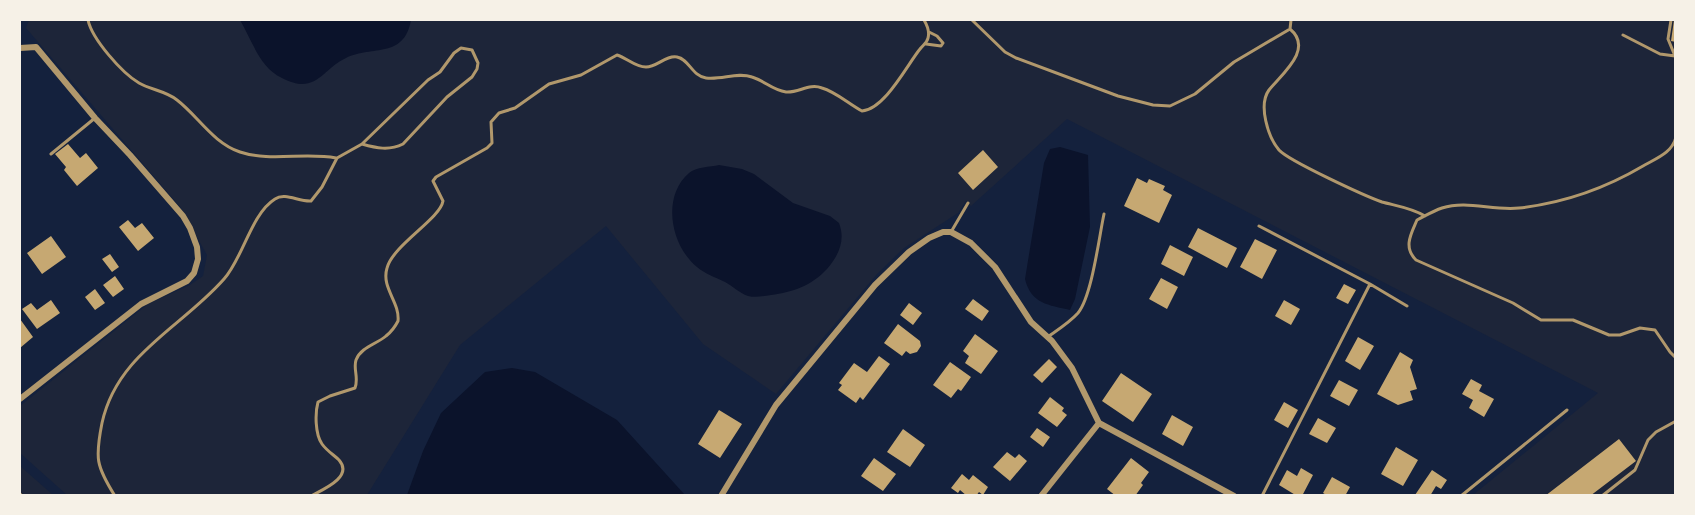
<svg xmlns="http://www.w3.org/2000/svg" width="1695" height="515" font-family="'PT Sans',sans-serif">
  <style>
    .green { fill: #1d2539 }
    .water { fill: #0b132b }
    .building { fill: #c6a872 }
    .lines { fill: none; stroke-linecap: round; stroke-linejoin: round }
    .path { stroke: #e5c07b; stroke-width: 2 }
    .service { stroke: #b1986c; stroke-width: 3 }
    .minor { stroke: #b1986c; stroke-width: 6 }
  </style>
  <rect width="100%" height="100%" fill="#14213d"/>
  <path class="green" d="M29,20H1675V495H1473L1598,393L1067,119L971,206L966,201L958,213L904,248L877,274L776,394L703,344L606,226L460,345L367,495H67L20,453V406L148,304L190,285L203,276L207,255L181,208L26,28Z
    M20,466L53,495H20Z"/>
  <path class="water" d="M240,20H411C404,59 373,45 346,58C322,69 316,96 282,78C259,67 252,40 240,20Z
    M1060,147L1088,155L1090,227L1075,299L1070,310C1049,305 1031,304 1025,279L1044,163L1050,149Z
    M719,165L742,169L754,174L793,203L830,216L839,223C846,241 838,256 827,269C811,286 793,292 771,295C763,296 756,298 748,296C739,293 733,286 725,282C715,277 705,274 697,267C671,246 661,197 689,173C696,167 710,167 719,165Z
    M512,368L535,372L617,420L685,495H407L423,451L441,413L485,372Z"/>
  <path class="building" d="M1674,20H1676V42L1671,41Z
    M68,144L80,158L86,153L98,168L77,186L64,170L66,167L55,154Z
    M983,150L998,167L973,190L958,173Z
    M1137,178L1147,183L1149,179L1165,186L1163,190L1172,195L1159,223L1124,206Z
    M128,220L135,228L142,223L154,238L138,251L119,227Z
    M1198,228L1237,248L1227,268L1188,247Z
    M51,236L66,257L42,274L27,253Z
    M1255,239L1277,250L1262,279L1240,267Z
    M1170,245L1193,257L1184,276L1161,264Z
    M110,254L119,267L112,272L102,259Z
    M115,276L124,289L113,297L103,285Z
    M1161,278L1178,287L1167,309L1149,299Z
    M1344,284L1356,290L1348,304L1336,298Z
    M95,289L105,303L95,310L85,297Z
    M973,299L989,311L982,321L965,309Z
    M51,300L60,313L37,329L22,309L31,303L37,310Z
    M1284,300L1300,309L1291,325L1275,316Z
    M909,303L922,313L913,325L900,315Z
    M20,319L33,337L20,348Z
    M898,324L920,341L921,346L917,352L910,354L906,351L902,356L884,343Z
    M975,334L998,351L981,374L965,363L969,356L963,351Z
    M1358,337L1374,346L1360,370L1345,361Z
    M1400,352L1413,360L1410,367L1417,389L1410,391L1413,400L1398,405L1377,394Z
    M879,356L890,364L863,400L860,397L856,403L838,390L842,385L839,383L854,363L867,372Z
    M1049,359L1057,367L1042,383L1033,375Z
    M950,362L971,377L961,391L958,389L951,398L933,385Z
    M1121,373L1152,394L1133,422L1102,401Z
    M1471,379L1482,385L1479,391L1494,399L1484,417L1469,408L1473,400L1462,394Z
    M1339,380L1358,390L1349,406L1330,396Z
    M1050,397L1064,408L1062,411L1067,415L1057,427L1038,413Z
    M1284,402L1298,410L1288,428L1274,420Z
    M719,410L742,424L720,458L698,444Z
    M1172,415L1193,427L1183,446L1162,434Z
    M1318,418L1336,428L1327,443L1309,434Z
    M1037,428L1050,437L1043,447L1030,437Z
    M903,429L925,445L910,467L887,452Z
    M1619,439L1636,461L1590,496H1545Z
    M1396,447L1418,460L1403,486L1381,474Z
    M1007,452L1015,458L1019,454L1027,461L1010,481L993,467Z
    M874,458L896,474L883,491L861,476Z
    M1131,458L1149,472L1141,483L1143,485L1135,496H1116L1107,489Z
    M1301,468L1313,475L1302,496H1297L1279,485L1287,470L1297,476Z
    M1432,470L1447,480L1441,489L1436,486L1430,496H1417L1415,495Z
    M962,474L969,480L973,475L988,487L983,495L979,492L976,496H967L960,490L958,493L951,488Z
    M1332,477L1350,487L1345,496H1328L1323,493Z"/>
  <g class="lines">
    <path class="path" d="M20,493L22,496"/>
    <path class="service" d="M88,20C92,39 122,73 139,83C151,90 166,91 177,100C198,116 213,143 240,152C270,162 305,152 336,158
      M972,20L1005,52L1016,58L1118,96L1153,105L1170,106L1195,94L1234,62L1290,29L1291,20
      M1290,29C1314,49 1282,74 1269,90C1258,105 1268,137 1279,150C1289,161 1365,196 1382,202C1397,206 1412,208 1425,216
      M1623,35L1660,54L1675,56L1668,39L1671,20
      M926,44L941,46L943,43L937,36L929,32
      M1676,137C1672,153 1657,158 1643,166C1604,189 1564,203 1519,208C1493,211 1467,200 1442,208C1433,211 1425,216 1417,220C1411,234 1403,247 1416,260L1513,303L1541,320H1573L1609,335H1620L1640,328L1655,330L1670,352L1676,358
      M51,154L95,118
      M1259,226L1370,284L1262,496
      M951,232L968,203
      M1370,284L1407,306
      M1049,336C1059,329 1070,322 1078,313C1092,296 1099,237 1104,214
      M115,496C96,466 95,458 102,423C117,354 181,328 224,279C243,258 251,214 275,199C285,192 299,202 311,201L322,187L337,158L362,144L428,80L440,72L454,53L461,48L472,50L478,63L477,69L472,77L447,97L403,144C389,151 376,148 362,144
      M311,496C322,490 354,477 339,460C334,455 327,451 322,444C315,434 315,413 318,402L330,396L355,388C359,378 353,369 356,360C361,347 377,344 386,336C391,332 395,327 398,321C400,302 381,288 387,268C393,245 440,219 443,201L433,181L436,177L487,148L492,143L491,122L499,113L515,108L549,84L581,75L617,55C627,58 635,67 646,67C657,67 666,55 677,57C689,59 692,76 706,78C722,80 737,72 752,77C765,81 772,90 786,92C799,93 809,83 822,88C836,92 849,104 862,111C885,109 907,65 920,49C923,45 927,43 928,38C930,31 927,25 924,20
      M1461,496L1567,410
      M1602,496L1635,470L1648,440L1656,432L1676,421"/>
    <path class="minor" d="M20,48L36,47L95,118L130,155L183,216L190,228L197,247L198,259L194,273L187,281L141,304L20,399
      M721,496L776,405L875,285L909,252L929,238L943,232H951L971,243L995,267L1031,322L1052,341L1072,368L1099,423L1234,496
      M1041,496L1099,423"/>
  </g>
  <rect width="1695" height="515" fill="none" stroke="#f6f1e7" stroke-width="42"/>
</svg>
